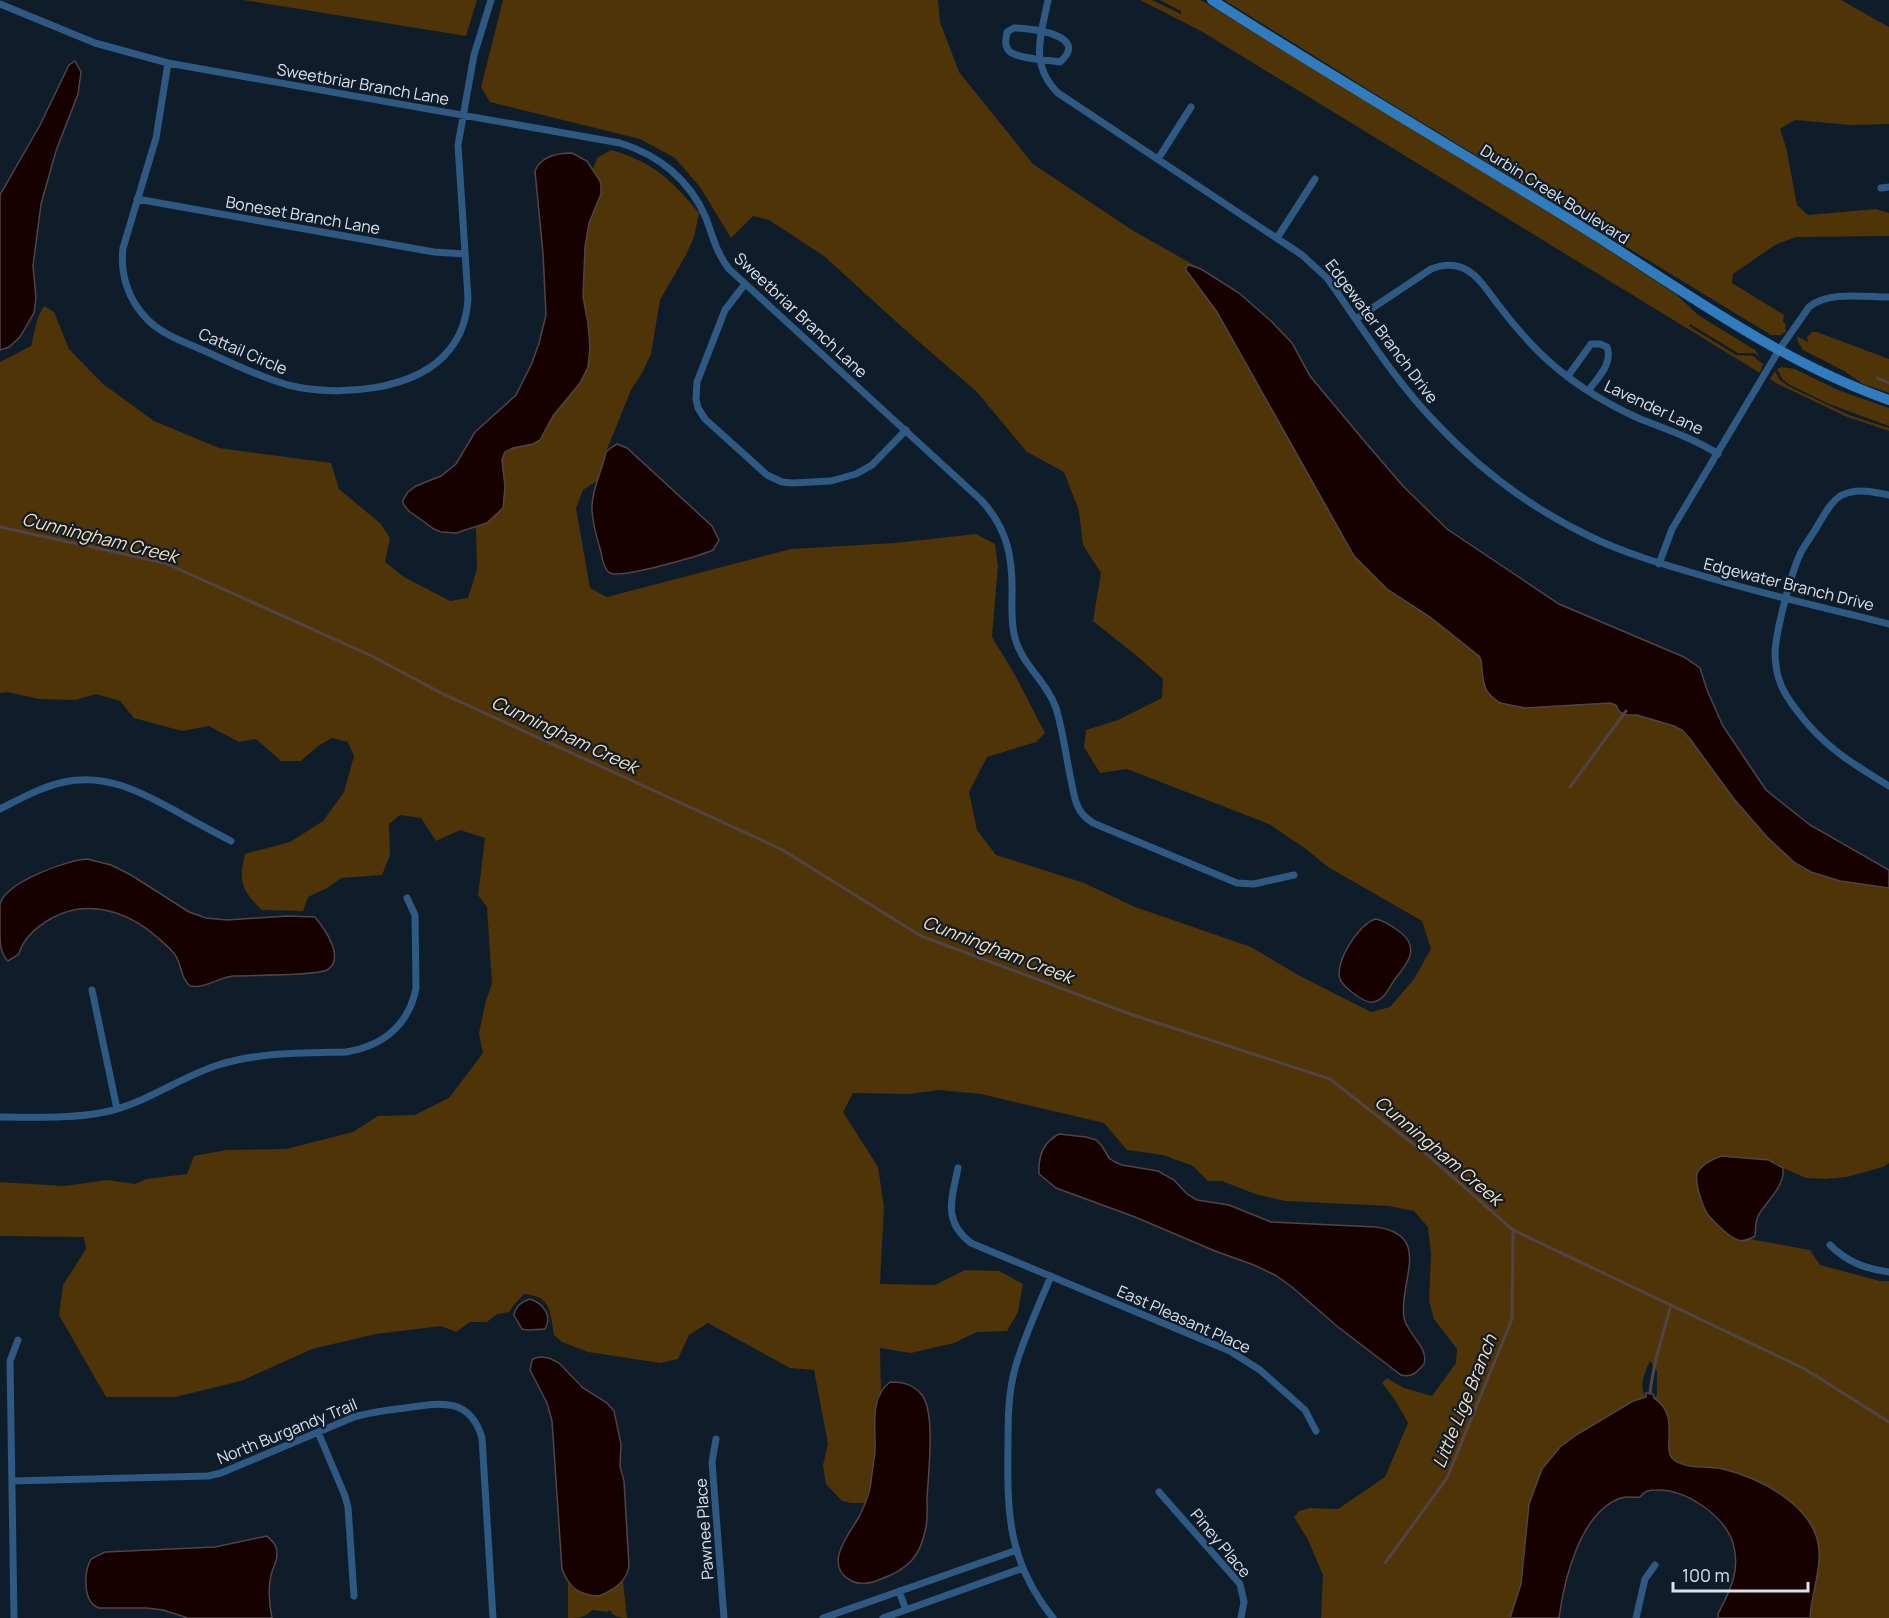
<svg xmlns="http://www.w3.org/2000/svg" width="1889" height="1618" font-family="Manrope,sans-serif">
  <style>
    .green { fill: #4e3406 }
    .water { fill: #170000; stroke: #514447; stroke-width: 1.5 }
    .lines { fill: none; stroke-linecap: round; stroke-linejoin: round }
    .stream { stroke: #514447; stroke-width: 3 }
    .street { stroke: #2d5982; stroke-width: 7 }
    .secondary { stroke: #307cbe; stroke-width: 10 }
    .labels { text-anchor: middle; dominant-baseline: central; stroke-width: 4.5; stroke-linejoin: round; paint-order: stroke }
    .street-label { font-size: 16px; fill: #d9e2ec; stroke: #0f1c2a }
    .water-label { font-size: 18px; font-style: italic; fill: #faddb4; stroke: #0f1c2a }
  </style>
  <rect width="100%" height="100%" fill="#0f1c2a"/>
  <path class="green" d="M243,0H477L466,36Z
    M503,0H938L940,22L959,72L1033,164L1132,230L1201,269L1196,267L1201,290L1217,312L1354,556L1388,590L1430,617L1479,656C1487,668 1479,683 1491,696C1509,717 1583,702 1610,703L1616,705L1629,715C1639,713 1670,723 1679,729C1683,732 1686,735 1690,739L1734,799L1767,837L1795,863L1803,869L1840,881L1889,888V1163L1883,1167L1847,1177L1824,1179L1806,1178L1783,1168L1777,1163L1758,1159L1707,1163L1697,1172L1708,1215L1729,1235L1737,1240L1750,1239L1810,1250L1820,1265L1880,1281H1889V1618H1810L1818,1570L1817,1536L1810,1524L1797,1506L1715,1468L1690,1466L1675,1461L1670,1456L1669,1449L1670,1430L1666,1409L1653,1398L1657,1395V1371L1650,1361C1645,1372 1638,1387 1646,1397L1633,1401L1569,1440L1542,1469L1529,1504L1521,1584L1510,1618H1321L1323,1575L1308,1540L1294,1517L1299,1511L1310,1508L1338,1509L1385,1477L1408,1423L1395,1400L1382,1383L1387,1378L1404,1388L1432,1396L1456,1363L1457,1349L1434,1319L1429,1301L1431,1254L1428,1227L1414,1211L1389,1206L1285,1201L1255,1194L1222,1181H1208L1193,1166L1163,1155L1127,1150L1104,1123L981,1094L939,1090L909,1094L853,1093L843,1112L878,1167L884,1207L880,1284L935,1285L965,1270L999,1271L1023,1284L1018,1312L1007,1331L977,1332L954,1343L911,1353L880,1348L881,1391L877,1398L874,1424L875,1449L871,1482L865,1503H852L842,1501L826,1484L823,1465L828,1444L814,1370L790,1368L708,1323L689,1335L678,1359L660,1363L588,1352L562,1342L554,1335C550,1313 552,1296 524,1294L513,1306L509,1312L497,1314L487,1322H470L456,1332L441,1326L376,1334L312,1349L241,1381L175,1397H106L59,1315L63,1285L86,1249L84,1237L0,1236V1182L64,1186L107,1180L135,1184L146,1179L187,1174L194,1156L226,1150L286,1149L353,1132L378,1116L415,1115L449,1098L483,1053L479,1033L486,1000L492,984L487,907L478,895L485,838L460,830L436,841L421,818L400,815L389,824L390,855L382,875L341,878L327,888L308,897L303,911L262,910C242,891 238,882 245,854L290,842L323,821L344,792L354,756L348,742L332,738L318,746L301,761H281L256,739L239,742L209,726L182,731L134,718L120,701L96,694L75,700L39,699L7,692L0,693V362L31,346L38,317L44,306L54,312L69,349L103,384L154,421L219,448L331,463L339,489L381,524L390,538L385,562L404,577L450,601L468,598L477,569L476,527L487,523L503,508L505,487L502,459L505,452L513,448L533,444L540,440L553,416L580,383L590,356L589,332L583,297L585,247L589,223L601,194L600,181L593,169L597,158L611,150C653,162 672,180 699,213L694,237L686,255L660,300L651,354L642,373L631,390L606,452L598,480L583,490L576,508L590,588L607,597L791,549L894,543L976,534L995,544L998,566L992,637L1015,675L1045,733L1036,742L987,757L969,792L977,830L996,855L1084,883L1135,907L1251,947L1300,976L1371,1012L1390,1007L1414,979L1431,949L1422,921L1328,867L1306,849L1269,824L1127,769L1100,773L1084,747L1086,730L1118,720L1162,698L1163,679L1138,657L1093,621L1101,573L1083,545L1079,511L1064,472L1027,452L977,392L902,327L824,256L769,220L753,216L731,238L700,187L675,158L640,139L490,102L481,87Z
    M1140,0H1152L1181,14V11L1160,0H1201L1579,231L1677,295L1698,315L1755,350L1760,357L1754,353H1738L1690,324L1689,326L1736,355L1753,356L1763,364L1760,373L1201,31Z
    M1224,0H1841L1889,27V124L1851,125L1795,120L1780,129L1786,147L1797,205L1808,215L1876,209L1889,213V236L1796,237L1775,245L1733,274L1732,283L1784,315L1783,321L1786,325L1785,329L1787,331L1781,335H1771L1380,97Z
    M1812,332H1817L1889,359V393L1863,384L1844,371L1803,350L1798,342L1797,336L1808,342L1807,337Z
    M1782,367L1795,369L1838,390L1889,408V426L1829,404L1790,385L1783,380L1777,369Z
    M1775,371L1779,379L1788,386L1849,415L1889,428V431L1845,416L1776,383L1770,379Z
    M623,1581L627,1618C620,1618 613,1617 610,1610L607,1612L592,1610C585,1618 578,1618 568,1618V1582L572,1588L599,1596Z"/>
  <path class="water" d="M75,61L81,72L78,94L56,151L41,204L33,266L36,298L34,313L20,337L9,347L0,350V195L40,125L69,65Z
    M572,153L587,161L600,181L601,187V194L589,223L585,247L583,297L588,323L590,347L588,367L580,383L553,416L540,440L533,444L513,448L505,452L502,459L505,487L503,508L487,523L456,533L441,532L434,529L409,511L403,504V500L408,492L416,486L441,476L456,464L475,432L516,395L532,363L539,343L546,315L543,253L535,171C541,156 557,153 572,153Z
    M1189,265L1201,269L1239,293L1272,322L1292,343L1310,376L1366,443L1403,486L1447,529L1559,604L1684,657L1700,668L1707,690L1723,726L1766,790L1810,825L1889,870V888L1840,881L1811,872L1795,863L1767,837L1734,799L1690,739L1682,730L1674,726L1637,715H1625L1619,711L1616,705L1610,703L1525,708L1500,703L1491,696L1486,690L1483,679L1481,660L1479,656L1430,617L1388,590L1354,556L1217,312L1186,270V267Z
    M617,444L627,448L712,526L719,540L713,550C699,556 620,579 610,573C604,570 602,558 601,552C597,539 593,524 592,511C591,491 602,471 606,452L612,447Z
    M87,859L111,865L131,875L189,912L206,918L227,920L287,916L315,917C324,928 346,958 327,970C315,976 251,975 234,976C218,977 206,989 190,986C181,978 182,968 177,958C173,950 164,943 158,938C129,912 88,898 52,918C38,926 23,938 19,954L8,961C0,953 0,943 0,932C0,923 0,912 0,904C6,882 67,860 87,859Z
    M1376,919C1385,921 1392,926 1400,932C1421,948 1407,964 1395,979C1389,987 1385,1000 1373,1002C1365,1004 1343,987 1340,979C1334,963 1359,923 1376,919Z
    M1059,1134L1086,1137L1096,1140L1102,1146L1109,1158L1115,1162L1122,1165L1158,1171L1174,1180L1187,1194L1197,1200L1229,1205L1271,1222L1376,1227C1434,1235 1398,1282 1404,1318C1407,1334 1429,1347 1424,1364C1417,1372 1412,1378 1401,1375L1338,1327L1292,1287L1275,1275L1254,1265L1215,1251L1135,1217L1056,1188L1039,1174C1038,1156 1043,1142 1059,1134Z
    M1721,1156L1769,1160L1783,1168C1785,1187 1767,1200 1758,1216C1755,1223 1756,1228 1755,1236C1750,1239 1744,1242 1738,1240C1730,1238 1714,1222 1709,1216C1703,1209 1693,1179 1698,1171C1703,1164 1713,1159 1721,1156Z
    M530,1299C543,1303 553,1316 545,1329L527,1330L522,1329L514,1315C516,1306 521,1302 530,1299Z
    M541,1357L549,1358L559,1363L583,1388L607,1403L614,1411L621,1444L620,1466L624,1481L629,1566C627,1582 613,1590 599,1596C579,1595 569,1588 562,1569L552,1421L547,1403L530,1370L532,1360L535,1358Z
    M890,1382C903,1382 913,1384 922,1395C936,1414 928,1475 927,1499C927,1509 928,1517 926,1527C924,1538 920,1551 912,1560C904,1569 892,1575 881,1579C872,1583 860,1586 850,1580C823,1565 849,1534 859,1517C864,1506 870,1495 871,1482C872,1472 874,1461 875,1451C876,1427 869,1398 890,1382Z
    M1646,1393L1653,1394L1654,1398C1682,1416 1660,1449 1674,1460C1686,1469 1708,1466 1723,1469C1760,1478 1816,1506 1819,1550C1821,1573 1811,1595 1810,1618H1718V1614C1730,1590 1741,1571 1733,1543C1724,1515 1684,1488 1656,1490C1648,1490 1645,1491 1640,1497C1634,1498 1627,1496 1621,1498C1580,1512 1564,1580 1559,1618H1510L1521,1584L1529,1504L1542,1469L1560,1447L1576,1435L1633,1401L1646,1397Z
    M267,1536C272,1541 277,1545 277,1552C278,1560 273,1567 271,1575C268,1589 269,1604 272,1618H188L163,1610L147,1608H99C82,1602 84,1572 91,1559L105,1552L215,1547Z"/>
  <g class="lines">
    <path class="stream" d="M1877,378L1889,383
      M0,527L165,563L372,656L441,693L781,849L921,936L1130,1014L1330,1079L1430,1157L1513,1230L1805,1369L1889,1422
      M1570,787L1626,711
      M1650,1393C1653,1363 1663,1335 1671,1305
      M1385,1563L1447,1478L1512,1319L1513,1232"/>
    <path class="street" d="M1048,0C1041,36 1029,64 1058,93L1302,255L1327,278C1362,327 1394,380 1436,423C1480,470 1531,508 1589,536C1624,553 1662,564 1700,575C1762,594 1826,608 1889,624
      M0,4L95,43L168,63L620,143C659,155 690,180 706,218C713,237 716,252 729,269L981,500C1008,529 1013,558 1012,597C1012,610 1011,624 1015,638C1022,665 1047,682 1056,708C1063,731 1066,757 1071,780C1073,789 1074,799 1078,807C1081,814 1087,819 1093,823L1237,883L1254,884L1294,875
      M1014,28C1030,28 1091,35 1060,62C1049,60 1017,59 1009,51C1004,45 1006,39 1007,32Z
      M168,63L156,138L123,248C120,274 128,300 147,319C162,335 187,343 207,352C233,364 260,377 288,385C336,397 417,392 450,349C462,334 467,317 468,298L458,145L474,55L491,0
      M1158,159L1191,107
      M1881,188L1889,187
      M137,199L434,252L465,254
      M1277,238L1315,179
      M745,284L725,310L697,382L696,399L698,408L705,419L767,475L782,482L792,483L831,481L856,474L872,465L906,430
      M1356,319L1431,269C1468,255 1481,283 1500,307C1512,323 1525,338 1539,352C1567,380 1603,402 1638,418C1665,429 1693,438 1718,454
      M1568,376L1591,344H1600L1607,347C1613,364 1598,377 1589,390
      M1889,495C1873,492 1856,487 1840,496C1830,503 1824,515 1818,525C1813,534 1806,543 1801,552C1791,573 1776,630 1775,653C1775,664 1777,675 1781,685C1785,695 1791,703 1798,712C1823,746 1853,764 1889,786
      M1659,564L1672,529L1779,350L1809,307C1828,291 1865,297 1889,297
      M0,809C20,799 41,787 64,782C105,773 139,791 174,810C193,821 212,831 231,841
      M92,990L117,1109
      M0,1117C35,1117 71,1119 105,1112C144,1104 177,1079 215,1066C257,1052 302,1053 346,1052C383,1046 409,1025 416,988L415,915L407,898
      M958,1168C952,1198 942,1221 971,1243L1230,1351L1260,1370L1305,1410L1316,1431
      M1830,1245C1847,1262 1866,1269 1889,1272
      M1051,1276C1039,1305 1025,1335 1016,1365C1008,1392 1008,1419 1008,1446C1007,1514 1008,1562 1053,1618
      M318,1432L345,1496L348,1507L354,1596
      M716,1439L712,1462L724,1618
      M12,1481L208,1476L221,1473L354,1417C371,1412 388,1410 405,1408C439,1403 470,1396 482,1438L493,1618
      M1159,1492L1240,1584L1244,1602L1241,1618
      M899,1591L906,1610
      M14,1618L10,1361L18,1340
      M823,1618L1017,1550
      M883,1618L1023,1568
      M1636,1618L1645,1579L1655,1565"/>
    <path class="secondary" d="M1212,0C1334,78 1459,151 1582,227C1681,289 1778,361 1889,400"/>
  </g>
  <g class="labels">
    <g class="street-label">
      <text transform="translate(363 84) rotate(10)">Sweetbriar Branch Lane</text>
      <text transform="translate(1555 194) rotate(32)">Durbin Creek Boulevard</text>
      <text transform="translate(303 215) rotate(10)">Boneset Branch Lane</text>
      <text transform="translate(801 315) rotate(43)">Sweetbriar Branch Lane</text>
      <text transform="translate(1382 331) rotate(53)">Edgewater Branch Drive</text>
      <text transform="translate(243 351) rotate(23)">Cattail Circle</text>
      <text transform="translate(1654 407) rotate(25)">Lavender Lane</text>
      <text transform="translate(1789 584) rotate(14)">Edgewater Branch Drive</text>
      <text transform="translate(1184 1319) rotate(24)">East Pleasant Place</text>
      <text transform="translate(287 1431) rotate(-22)">North Burgandy Trail</text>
      <text transform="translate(704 1529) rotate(-94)">Pawnee Place</text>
      <text transform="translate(1221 1543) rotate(50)">Piney Place</text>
    </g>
    <g class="water-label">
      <text transform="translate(100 537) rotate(14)">Cunningham Creek</text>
      <text transform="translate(565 734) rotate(25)">Cunningham Creek</text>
      <text transform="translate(998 949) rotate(21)">Cunningham Creek</text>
      <text transform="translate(1439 1150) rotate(40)">Cunningham Creek</text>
      <text transform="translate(1464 1401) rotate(-68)">Little Lige Branch</text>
    </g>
  </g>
  <path d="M1673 1582v9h135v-9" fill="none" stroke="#d9e2ec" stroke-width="3"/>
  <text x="1682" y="1582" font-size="18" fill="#d9e2ec" stroke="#0f1c2a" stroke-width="4.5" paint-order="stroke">100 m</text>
</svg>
